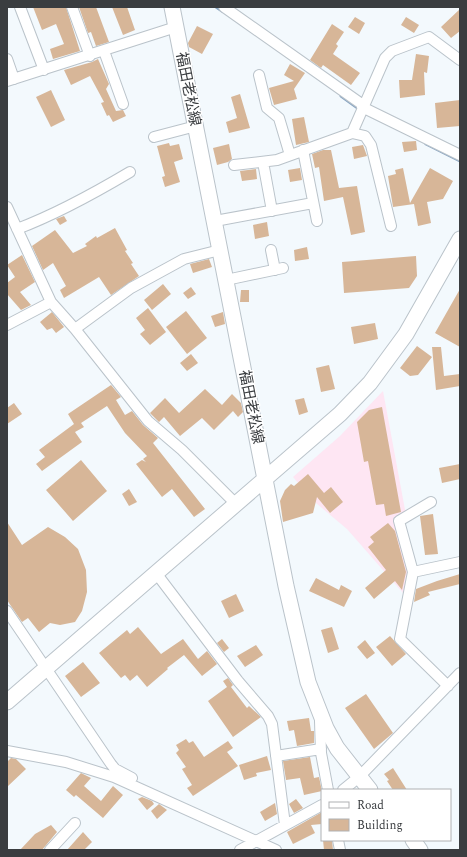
<svg xmlns="http://www.w3.org/2000/svg" width="467" height="857" font-family="Spectral,'Noto Sans JP',serif">
  <style>
    .commercial { fill: #fee6f3 }
    .lines { fill: none; stroke-linecap: round; stroke-linejoin: round }
    .stream { stroke: #85a3c2; stroke-width: 3 }
    .building { fill: #d7b698 }
    .street-casing { stroke: #bac3ca; stroke-width: 12 }
    .secondary-casing { stroke: #bac3ca; stroke-width: 17 }
    .street { stroke: #fff; stroke-width: 10 }
    .secondary { stroke: #fff; stroke-width: 15 }
    .labels { text-anchor: middle; dominant-baseline: central; stroke-width: 3; stroke-linejoin: round; paint-order: stroke }
    .street-label { font-size: 15px; fill: #3a3d40; stroke: #fff }
  </style>
  <rect width="100%" height="100%" fill="#f3f9fd"/>
  <path class="commercial" d="M383,391L406,515L394,521L408,573L404,594L347,529L316,503L293,477L340,436Z"/>
  <g class="lines">
    <path class="stream" d="M216,7L222,11
      M341,96L359,109
      M426,144L460,161"/>
  </g>
  <path class="building" d="M33,7H66L80,51L53,59L50,49L64,44L56,24L42,30Z
    M79,7H96L109,42L96,46L91,32L88,33Z
    M112,7H127L135,30L123,35Z
    M460,9V31L451,38L441,27Z
    M355,17L365,23L359,34L348,27Z
    M406,17L419,25L414,33L401,25Z
    M332,24L344,32L336,44L338,46L333,54L360,73L351,85L323,65L321,68L310,60Z
    M197,26L213,34L202,54L189,47L188,43Z
    M416,54L429,56L427,73L424,72L425,95L400,98L399,80H412Z
    M98,59L109,84L106,89L116,111L123,110L126,116L113,122L109,115L107,116L101,103L104,102L90,76L71,85L64,70L92,62Z
    M290,64L305,73L294,89L297,99L274,105L269,88L294,81L284,75Z
    M51,90L65,120L51,127L36,97Z
    M240,94L250,128L229,133L226,122L237,118L231,97Z
    M460,100V126L437,128L435,103Z
    M304,117L309,142L296,145L292,119Z
    M416,141L417,150L404,152L402,142Z
    M169,143L170,146L179,144L183,159L174,162L180,182L165,187L162,177L165,176L157,146Z
    M229,144L232,159L228,162L217,165L213,148Z
    M363,145L367,156L354,159L352,147Z
    M323,150H331L339,188L357,186L365,232L351,235L343,197L324,201L319,167L315,168L312,154Z
    M300,168L302,180L290,182L288,170Z
    M403,168L410,203L430,168L453,181L443,199L427,202L431,223L418,226L414,204L393,207L388,176L396,174L395,170Z
    M256,169L257,179L242,181L240,171Z
    M64,216L67,221L60,225L56,219Z
    M267,222L269,236L255,239L253,225Z
    M115,228L127,250L125,251L133,263L131,264L139,276L111,295L99,277L64,298L60,290L66,286L53,263L43,270L32,246L55,230L73,253L87,246L85,244L96,236L97,238Z
    M307,247L309,259L295,261L294,250Z
    M22,255L35,282L20,292L31,305L21,310L7,294V283L15,277L7,265Z
    M416,256L417,276L409,288L344,293L342,262Z
    M209,259L212,267L193,273L190,264Z
    M163,284L171,294L152,310L144,300Z
    M191,287L196,294L188,299L183,293Z
    M460,289V347L435,333Z
    M241,290H249V302H240Z
    M148,308L166,332L150,345L140,334L145,330L136,318Z
    M186,311L207,338L187,354L166,327Z
    M52,312L64,327L56,333L52,328L47,330L40,322Z
    M223,312L225,324L215,327L211,316Z
    M375,323L378,339L354,344L351,327Z
    M417,346L432,357L418,375L410,376L400,368Z
    M432,347H441L444,376L460,374V386L436,390Z
    M191,354L198,363L187,371L180,363Z
    M329,365L335,389L321,392L316,368Z
    M111,385L121,397L116,400L125,415L132,411L143,425L158,438L153,443L205,509L194,517L172,489L162,497L136,464L142,460L146,462L143,459L147,456L125,433L107,406L81,423L84,427L75,432L82,442L42,471L36,464L45,457L39,450L74,424L68,414Z
    M205,389L222,405L232,394L241,403L243,412L238,417L233,411L214,430L202,418L180,436L164,417L159,422L150,413L165,398L179,413Z
    M304,398L308,412L299,415L295,400Z
    M14,403L22,414L7,424V408Z
    M382,407L401,512L386,516L384,504L376,505L368,461L364,462L357,422L369,410Z
    M81,460L107,491L73,521L46,490Z
    M460,464V479L442,483L439,468Z
    M308,474L324,493L331,487L343,502L330,513L317,497L313,513L283,522L280,501L285,490L291,484L294,486Z
    M129,489L137,502L129,506L122,494Z
    M433,514L438,554L425,555L420,516Z
    M7,522L22,545L48,527L65,537L78,549L86,570L87,592L82,611L75,622L60,625L50,623L39,632L28,618L22,622L11,606L7,600Z
    M388,523L395,531L406,572L402,590L395,581L374,599L365,588L386,570L368,547L374,542L370,537Z
    M460,574V584L428,592L430,595L414,602L416,589L437,581Z
    M316,578L339,590L341,585L352,591L344,607L309,591Z
    M236,594L244,611L229,618L221,601Z
    M138,627L161,654L183,639L198,659L207,651L217,664L202,676L184,655L167,668L168,669L147,687L137,675L130,681L125,675L121,678L99,653L127,630L130,634Z
    M332,627L339,649L328,653L321,630Z
    M390,636L406,654L392,666L376,647Z
    M222,639L229,648L224,652L217,643Z
    M365,640L375,653L367,659L357,647Z
    M256,645L263,655L245,667L237,656Z
    M83,662L100,683L81,697L65,676Z
    M228,678L233,685L231,687L247,708L249,706L261,717L233,737L208,701L227,687L223,681Z
    M366,694L393,733L374,749L345,708Z
    M309,718L311,731H314V743L297,746L294,730L289,731L287,721Z
    M186,739L189,743L193,741L204,757L228,741L233,748L227,752L238,766L193,796L187,788L192,785L182,769L186,767L176,753L179,750L176,745Z
    M267,756L271,770L256,773L257,776L244,780L239,765Z
    M310,757L314,778L319,777L322,791L304,795L300,778L286,780L283,761Z
    M11,758L16,759L26,769L7,787V762Z
    M393,768L407,790H393L387,781L389,780L384,774Z
    M81,773L91,778L84,786L101,801L113,786L123,795L103,818L76,795L74,797L66,790Z
    M142,797L152,801L154,804L147,810L138,799Z
    M296,799L303,808L294,813L289,804Z
    M275,803L277,814L265,821L260,812Z
    M159,804L167,810L157,819L151,811Z
    M322,812V824L311,825L315,833L293,844L287,832Z
    M51,825L57,832L42,850H20L35,834Z
    M83,832L92,842L84,850H67Z
    M323,840H332L333,850H324Z"/>
  <g class="lines">
    <defs>
      <path id="street" d="M20,7L44,70
        M72,7L90,56
        M224,7L363,105
        M104,51L123,104
        M7,59L14,79
        M259,75L267,108L279,118L290,155
        M7,81L176,27
        M362,107L460,155
        M352,133L365,136L371,145L391,226
        M154,137L196,126
        M303,150L317,221
        M263,162L272,211
        M234,165L277,160L352,133L385,58L392,51L429,37L460,60
        M7,207L51,302L75,329L148,421L182,450L237,505
        M215,221L313,203
        M17,229C57,214 93,194 130,172
        M271,250L275,270
        M226,280L283,268
        M7,325L51,302
        M75,329L131,288L184,259L220,250
        M431,502L399,521L413,572L400,639L448,686
        M413,572L460,562
        M156,573L238,681L268,716L272,724L285,825
        M7,611L111,764L115,769L132,778
        M320,721L321,753L328,790
        M7,751L66,762L114,777L276,850
        M276,756L321,749
        M343,790L359,777L460,673
        M338,840L340,850
        M50,850L75,823
        M240,850L322,805"/>
      <path id="secondary" d="M172,7L286,586L308,682L326,728L337,748L370,790
        M7,702L340,414L370,383L406,334L460,239
        M413,840L420,850"/>
    </defs>
    <use href="#street" class="street-casing"/>
    <use href="#secondary" class="secondary-casing"/>
    <use href="#street" class="street"/>
    <use href="#secondary" class="secondary"/>
  </g>
  <g class="labels">
    <g class="street-label">
      <text transform="translate(188 89) rotate(79)">福田老松線</text>
      <text transform="translate(251 407) rotate(79)">福田老松線</text>
    </g>
  </g>
  <rect width="467" height="857" fill="none" stroke="#3a3d40" stroke-width="16"/>
  <rect x="321" y="789" width="130" height="52" fill="#ffffff" stroke="#b0b1b3"/>
  <rect x="329" y="802" width="20" height="6" fill="#ffffff" stroke="#b0b1b3"/>
  <text x="357" y="809" font-size="12" fill="#3a3d40">Road</text>
  <rect x="329" y="819" width="20" height="12" fill="#d7b698" stroke="#b0b1b3"/>
  <text x="357" y="829" font-size="12" fill="#3a3d40">Building</text>
</svg>
